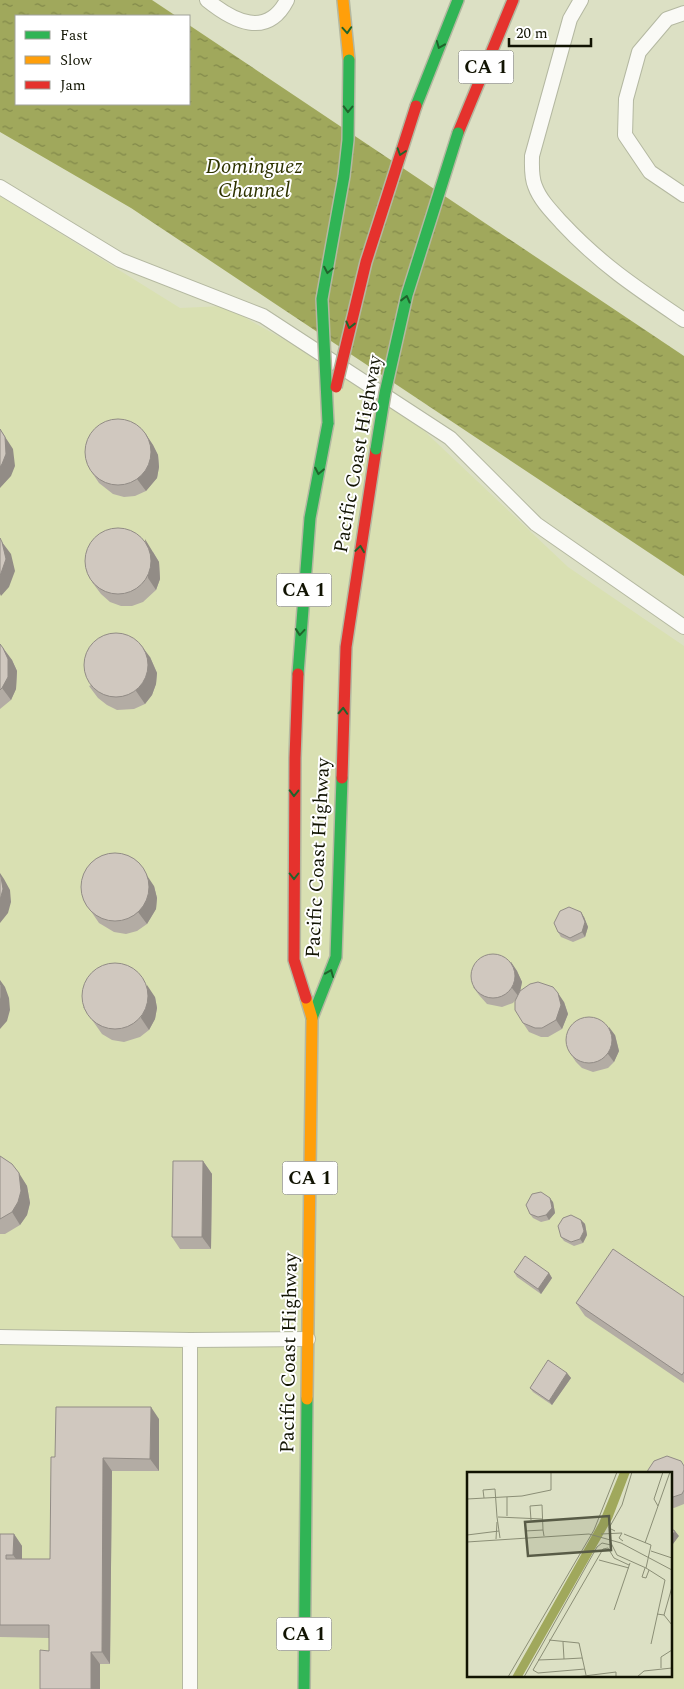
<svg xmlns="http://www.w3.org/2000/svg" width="684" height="1689" font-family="Spectral,serif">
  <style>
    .built { fill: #d9e0b2; fill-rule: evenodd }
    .water { fill: url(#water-ripples) }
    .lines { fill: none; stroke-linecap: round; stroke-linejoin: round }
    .lane-casing { stroke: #b4b8a1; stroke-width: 16 }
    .fast-casing { stroke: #b4b8a1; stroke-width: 14 }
    .slow-casing { stroke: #b4b8a1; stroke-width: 14 }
    .jam-casing { stroke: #b4b8a1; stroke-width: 14 }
    .lane { stroke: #fafaf6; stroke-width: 14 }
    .fast { stroke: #30b455; stroke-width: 11 }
    .slow { stroke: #ff9f0a; stroke-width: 11 }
    .jam { stroke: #e5322d; stroke-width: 11 }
    .fast-bridge-casing { stroke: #b4b8a1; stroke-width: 14; stroke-linecap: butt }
    .jam-bridge-casing { stroke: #b4b8a1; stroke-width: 14; stroke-linecap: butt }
    .fast-bridge { stroke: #30b455; stroke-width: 11 }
    .jam-bridge { stroke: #e5322d; stroke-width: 11 }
    .wall { fill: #b3aca4 }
    .shaded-wall { fill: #928c86 }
    .building { fill: #d0c8bf; stroke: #928c86 }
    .oneway { stroke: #20642c }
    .labels { text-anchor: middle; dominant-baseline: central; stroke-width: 4; stroke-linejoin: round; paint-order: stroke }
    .shield { fill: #fff; stroke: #585a4e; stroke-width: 1 }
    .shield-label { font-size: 19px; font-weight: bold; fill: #111302 }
    .street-label { font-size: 20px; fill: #111302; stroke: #fff }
    .water-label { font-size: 21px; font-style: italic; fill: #2e3300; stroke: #fff }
    .inset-road { fill: none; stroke: #8b8e76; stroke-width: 1 }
    .view { fill: #585b46; fill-opacity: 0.15; stroke: #585b46; stroke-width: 2.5 }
    .inset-edge { fill: none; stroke: #111302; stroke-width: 2.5 }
  </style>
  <defs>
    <pattern id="water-ripples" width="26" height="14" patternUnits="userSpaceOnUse" patternTransform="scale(1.25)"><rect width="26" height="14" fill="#a0a85c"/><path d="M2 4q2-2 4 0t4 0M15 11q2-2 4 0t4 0" fill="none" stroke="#81884a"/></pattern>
  </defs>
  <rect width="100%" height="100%" fill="#dce0c4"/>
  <path class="built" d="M0,196L180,308L224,306L294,345L420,427L568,567L684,646V1689H0ZM468,1473H670V1675H468Z"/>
  <path class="water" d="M0,0H152L176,16H16V104H189V25L684,356V576L131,208L0,132Z"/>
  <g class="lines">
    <defs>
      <path id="lane" d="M207,0C233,21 267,39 287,0
        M581,0L570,19L532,156C532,166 531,177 535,186C540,200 552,212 562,223C600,264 638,289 684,320
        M684,13L667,19L639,52L626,99L625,135L650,172L684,195
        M0,187L120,260L263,316L450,438L536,524L684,627
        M0,1337L190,1340
        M190,1689V1340L308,1339"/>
      <path id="fast" d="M416,106L458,0
        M298,674L310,518L328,423
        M312,1018L336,957L342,778
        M304,1689L307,1399"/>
      <path id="slow" d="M343,0L349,60
        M306,998L312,1018L307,1399"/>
      <path id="jam" d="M458,133L513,0
        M298,674L295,758L294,960L306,998
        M342,778L346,647L376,449"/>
    </defs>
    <use href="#lane" class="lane-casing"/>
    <use href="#fast" class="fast-casing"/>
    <use href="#slow" class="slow-casing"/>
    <use href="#jam" class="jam-casing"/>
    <use href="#lane" class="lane"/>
    <use href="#fast" class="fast"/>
    <use href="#slow" class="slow"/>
    <use href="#jam" class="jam"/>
    <defs>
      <path id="fast-bridge" d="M328,423L322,299L344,176L348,140L349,60
        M376,449L385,393L407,295L458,133"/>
      <path id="jam-bridge" d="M336,387L366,262L416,106"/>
    </defs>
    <use href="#fast-bridge" class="fast-bridge-casing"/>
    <use href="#jam-bridge" class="jam-bridge-casing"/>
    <use href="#fast-bridge" class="fast-bridge"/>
    <use href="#jam-bridge" class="jam-bridge"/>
  </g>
  <path class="wall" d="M145,433L153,445L158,455L159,467L157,478L146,491L135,496L124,497L113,494L99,483L91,471Z
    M153,552L159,562L160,579L156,590L143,602L132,606H121L110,602L101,594L92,582Z
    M0,644L12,660L17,671L16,689L11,700L0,709Z
    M150,657L157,673L156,684L152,695L145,704L134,709L117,710L107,705L98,698L89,686Z
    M154,886L157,898L156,909L147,924L137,931L126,934L114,932L99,923L84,901Z
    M584,917L588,927L585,937L573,942L561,937L558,932Z
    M511,962L517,971L522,982L520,992L564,1002L568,1014L562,1029L548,1037H541L529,1032L523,1023L516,999L513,1003L502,1007L487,1004L479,995L473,987Z
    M155,997L157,1008L155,1019L149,1030L140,1037L124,1042L112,1040L102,1034L83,1007Z
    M615,1035L619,1051L614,1062L608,1068L593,1072L582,1068L576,1062L570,1053Z
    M0,1156L12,1164L27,1186L30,1203L27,1215L20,1225L5,1234H0Z
    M203,1161L212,1174L211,1249H180L172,1237Z
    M553,1202L555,1213L549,1220L541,1222L533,1218L530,1214Z
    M581,1220L585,1224L587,1235L583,1243L574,1246L564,1241L561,1237Z
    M514,1272L549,1273L552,1278L541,1294L517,1277Z
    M684,1297V1383L585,1316L576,1303Z
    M567,1373L571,1378L552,1405L533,1392L530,1388Z
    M159,1419V1471H112L110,1664H100L49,1651V1638L0,1637V1534H14L22,1546V1559H50L55,1457Z
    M684,1465V1504L674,1508L670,1507V1473Z"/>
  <path class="shaded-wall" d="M0,429L13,449L15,466L11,476L0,488Z
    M145,433L153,445L158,455L159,467L157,478L146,491L137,479Z
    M145,539L159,562L160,579L156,590L148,578Z
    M2,542L11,554L15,571L9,587L1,596L0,594V576Z
    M141,645L150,657L157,673L156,684L152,695L145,704L136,691Z
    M3,648L12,660L17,671L16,689L11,700L2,688Z
    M0,873L4,879L10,890L11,902L8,913L0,923Z
    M146,874L154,886L157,898L156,909L147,924L138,912Z
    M581,912L584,917L588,927L585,937L582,932Z
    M511,962L517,971L522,982L519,997L512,988Z
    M0,980L5,987L9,998L10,1010L7,1021L0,1029Z
    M147,985L155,997L157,1008L155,1019L149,1030L141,1018Z
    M558,993L564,1002L568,1014L562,1029L556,1020Z
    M609,1027L615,1035L619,1051L614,1062L608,1054Z
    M203,1161L212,1174L211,1249L202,1237Z
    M19,1173L27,1186L30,1203L27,1215L20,1225L12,1212Z
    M550,1198L553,1202L555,1213L549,1220L546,1215Z
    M581,1220L585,1224L587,1235L583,1243L580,1239Z
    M549,1273L552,1278L541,1294L538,1289Z
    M567,1373L571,1378L552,1405L549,1401Z
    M151,1407L159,1419V1471L150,1459Z
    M103,1458L112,1471L110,1664L102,1652Z
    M675,1531L679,1536L670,1548V1539Z
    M14,1534L22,1546V1567L13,1555Z
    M91,1652L100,1664V1689H91Z"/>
  <path class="building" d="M85 452a33 33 0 1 1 66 0a33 33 0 1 1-66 0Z
    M0,429L5,437L6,454L2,464L0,467Z
    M85 561a33 33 0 1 1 66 0a33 33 0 1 1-66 0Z
    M0,538L2,542L6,559L0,576Z
    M84 665a32 32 0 1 1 64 0a32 32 0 1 1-64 0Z
    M0,644L3,648L8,659V677L2,688L0,690Z
    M81 887a34 34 0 1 1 68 0a34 34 0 1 1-68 0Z
    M0,875L1,877L3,889L0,900Z
    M569,907L581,912L585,922L582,932L570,938L558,932L554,923L560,911Z
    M471 976a22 22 0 1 1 44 0a22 22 0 1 1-44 0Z
    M82 996a33 33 0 1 1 66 0a33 33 0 1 1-66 0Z
    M538,982L553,987L558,993L561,1005L556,1020L542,1028H535L523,1023L515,1010V1001L520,991L530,984Z
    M0,984L1,985V997L0,1002Z
    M566 1040a23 23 0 1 1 46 0a23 23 0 1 1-46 0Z
    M0,1156L12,1164L19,1173L21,1191L18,1202L12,1212L0,1219Z
    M173,1161H203L202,1237H172Z
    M541,1192L550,1198L552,1208L546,1215L538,1217L530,1214L526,1205L532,1194Z
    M571,1215L581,1220L584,1231L580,1239L571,1242L561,1237L558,1226L563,1218Z
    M613,1249L684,1297V1372L682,1375L576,1303Z
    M525,1256L549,1273L538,1289L514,1272Z
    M548,1360L567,1373L549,1401L530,1388Z
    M56,1407H151L150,1459L103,1458L102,1652H91V1689H40V1650L49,1651V1625H0V1534H14L13,1555H6V1559H50L51,1457H55Z
    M667,1456L681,1461L684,1466V1490L682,1494L670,1498V1473H647L648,1470L654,1461Z
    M670,1528L675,1531L670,1539Z"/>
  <defs><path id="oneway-chevron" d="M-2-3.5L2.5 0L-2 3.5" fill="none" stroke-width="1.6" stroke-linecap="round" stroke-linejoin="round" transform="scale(1.25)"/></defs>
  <g class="oneway">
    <use href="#oneway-chevron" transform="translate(347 30) rotate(86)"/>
    <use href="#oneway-chevron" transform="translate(440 45) rotate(112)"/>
    <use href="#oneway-chevron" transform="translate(348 109) rotate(91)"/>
    <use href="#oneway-chevron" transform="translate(401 152) rotate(108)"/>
    <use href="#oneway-chevron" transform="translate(328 270) rotate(101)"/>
    <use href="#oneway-chevron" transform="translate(406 299) rotate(-76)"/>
    <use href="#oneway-chevron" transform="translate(350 325) rotate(104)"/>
    <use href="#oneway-chevron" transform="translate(319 471) rotate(101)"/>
    <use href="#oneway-chevron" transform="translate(360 549) rotate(-82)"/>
    <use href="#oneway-chevron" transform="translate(300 632) rotate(95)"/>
    <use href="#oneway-chevron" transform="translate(343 711) rotate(-87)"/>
    <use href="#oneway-chevron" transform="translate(294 793) rotate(91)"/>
    <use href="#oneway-chevron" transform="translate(294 876) rotate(90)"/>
    <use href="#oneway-chevron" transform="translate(330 973) rotate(-68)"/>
  </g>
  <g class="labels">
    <g class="shield">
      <rect x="458.5" y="50.5" width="55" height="33" rx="4"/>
      <rect x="276.5" y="573.5" width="55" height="33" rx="4"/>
      <rect x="282.5" y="1161.5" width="55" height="33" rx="4"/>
      <rect x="276.5" y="1617.5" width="55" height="33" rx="4"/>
    </g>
    <g class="shield-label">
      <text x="486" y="67">CA 1</text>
      <text x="304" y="590">CA 1</text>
      <text x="310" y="1178">CA 1</text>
      <text x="304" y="1634">CA 1</text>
    </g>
    <g class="street-label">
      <text transform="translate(358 454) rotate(-80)">Pacific Coast Highway</text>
      <text transform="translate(318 858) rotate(-87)">Pacific Coast Highway</text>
      <text transform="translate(289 1353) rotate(-89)">Pacific Coast Highway</text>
    </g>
    <g class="water-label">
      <text x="254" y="167">Dominguez<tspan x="254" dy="24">Channel</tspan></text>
    </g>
  </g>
  <g transform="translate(467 1472)">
    <rect width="205" height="205" fill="#dce0c4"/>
    <path d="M153,0H163L145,47L55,205H45L132,51Z" fill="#a0a85c"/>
    <path class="inset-road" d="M40,25V44M17,26L16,18L28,17L30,45M0,27L55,24L84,18V0M191,34L187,27L196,0M30,45L33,66M31,45L75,47M64,48L63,34L75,33L76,58M0,59V63L32,59M58,59L76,58L77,64M148,59L142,56L155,33L165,0M134,62L155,61L152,66L156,69M157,62L184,73L179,96L198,108L184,172M29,67L30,50M143,69L150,83L179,96M0,70L122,62L154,71L205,98M178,71L203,0M184,79L205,86M132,88L162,96M178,96L175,105L179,106L182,98M147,138L163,91M190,142L197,143L205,153M197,143L205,115M82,168L112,171L119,203M96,170L97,187L115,186M71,188L97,187M194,196V185L205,178M118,197L71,201L66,198L136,77L141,76L147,86L162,93M41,205L127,58L150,0M57,205L130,75L135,71L144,73M109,205L149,200V205M170,205L177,199L205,196"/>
    <path class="view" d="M142,44L144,78L61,84L58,50Z"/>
    <rect width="205" height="205" class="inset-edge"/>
  </g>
  <rect x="15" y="15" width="175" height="90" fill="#ffffff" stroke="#a0a19a"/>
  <rect x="25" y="31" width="25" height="8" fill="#30b455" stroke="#a0a19a"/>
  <text x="60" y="40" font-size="15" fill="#111302">Fast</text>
  <rect x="25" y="56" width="25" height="8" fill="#ff9f0a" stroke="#a0a19a"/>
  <text x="60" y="65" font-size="15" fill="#111302">Slow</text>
  <rect x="25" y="81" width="25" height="8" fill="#e5322d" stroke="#a0a19a"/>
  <text x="60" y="90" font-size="15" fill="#111302">Jam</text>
  <path d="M509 38v8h82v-8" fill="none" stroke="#111302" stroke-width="2.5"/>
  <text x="516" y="38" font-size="15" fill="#111302" stroke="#ffffff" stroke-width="4" paint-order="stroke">20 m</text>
</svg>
